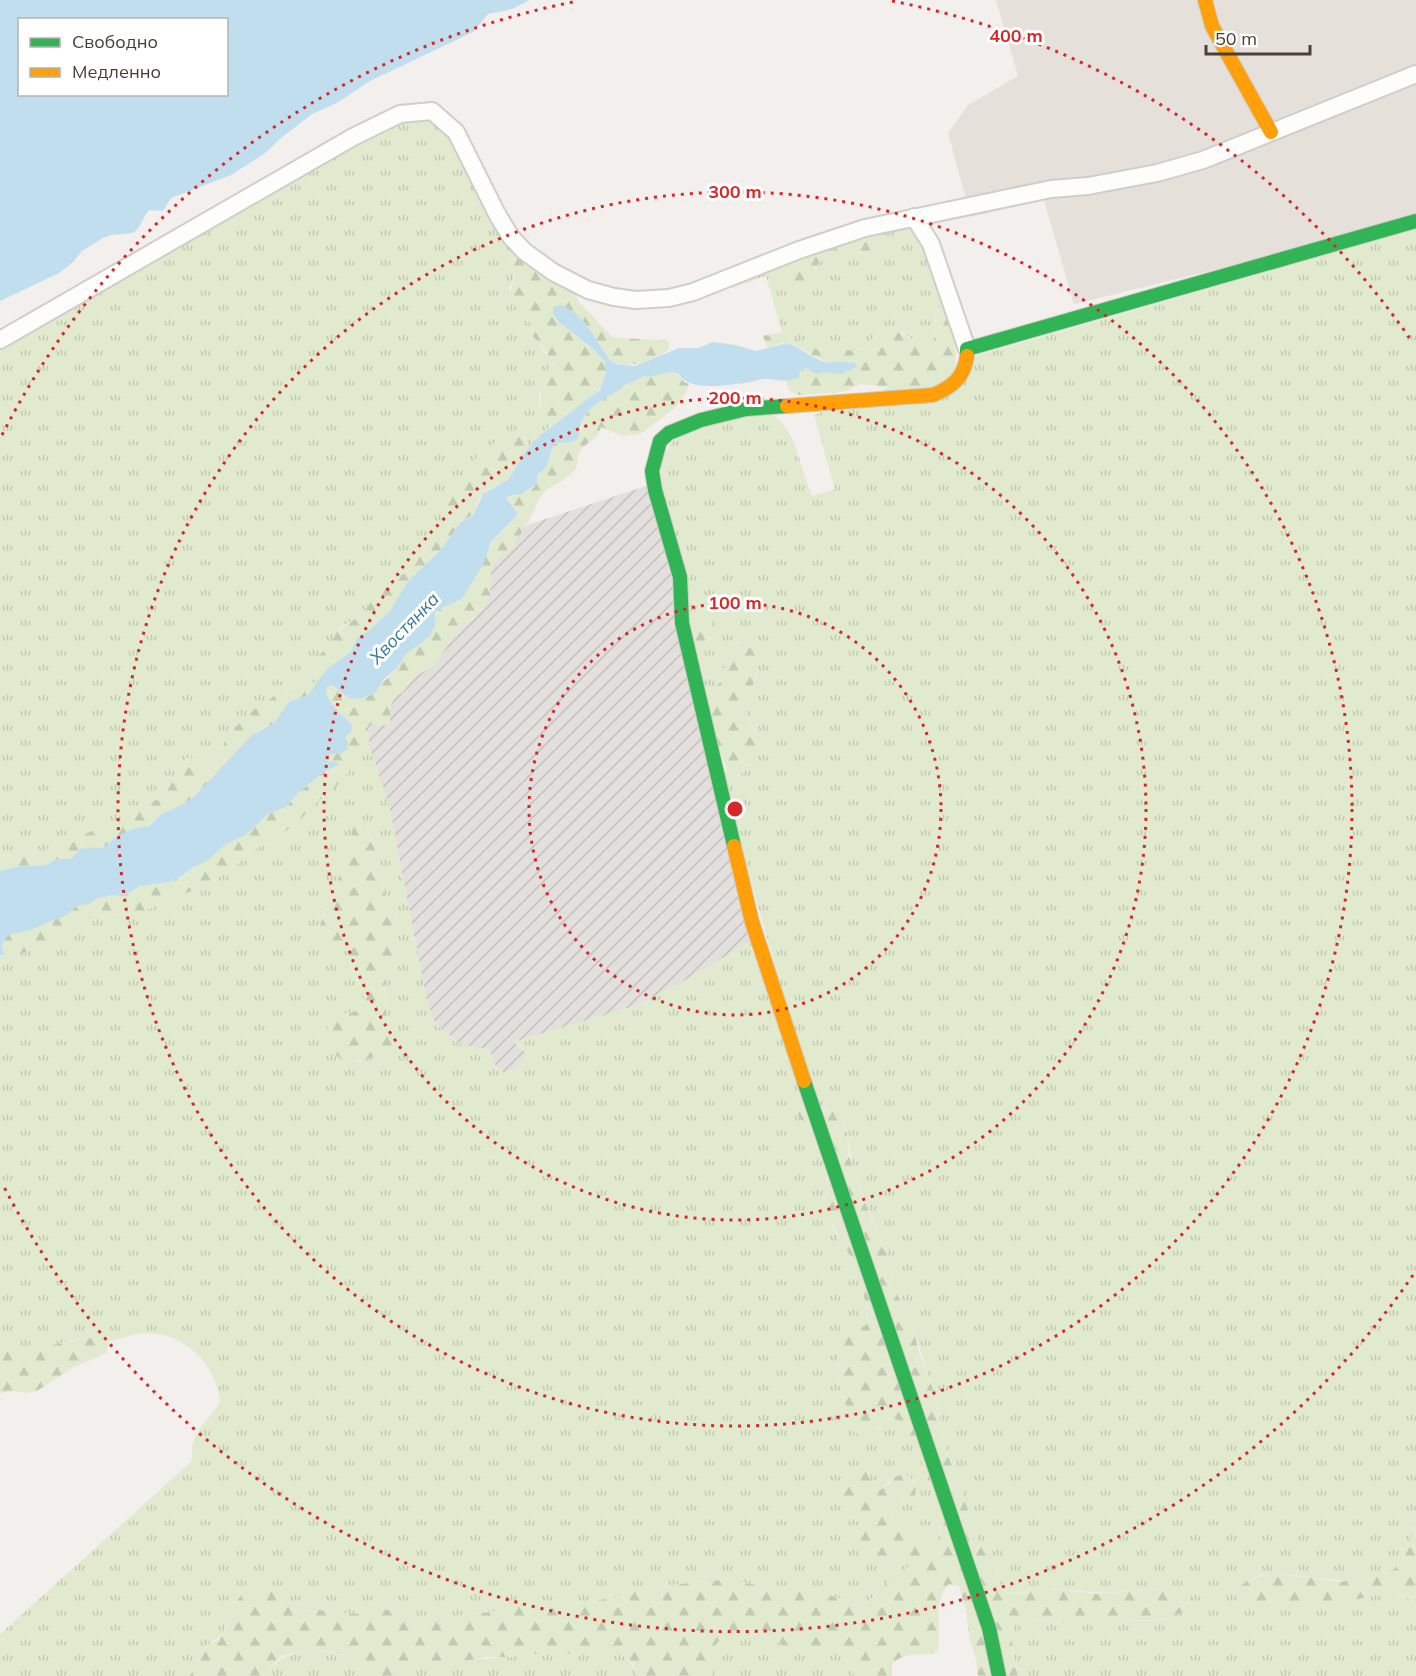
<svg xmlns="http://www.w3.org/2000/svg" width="1416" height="1676" font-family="Mulish,sans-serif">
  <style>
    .residential { fill: #e5e0da }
    .industrial { fill: url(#industrial-furrows) }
    .grass { fill: url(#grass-tufts); fill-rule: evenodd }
    .forest { fill: url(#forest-firs) }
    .water { fill: #c0deed; fill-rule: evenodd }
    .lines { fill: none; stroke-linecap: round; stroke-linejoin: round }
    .street-casing { stroke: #d0cdca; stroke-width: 20 }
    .fast-casing { stroke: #d0cbc3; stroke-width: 16 }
    .slow-casing { stroke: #d0cbc3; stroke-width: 16 }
    .street { stroke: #fdfdfc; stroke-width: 16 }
    .fast { stroke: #30b455; stroke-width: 14 }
    .slow { stroke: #ff9f0a; stroke-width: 14 }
    .ring { fill: none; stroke: #d62828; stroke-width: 3; stroke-dasharray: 3 6 }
    .labels { text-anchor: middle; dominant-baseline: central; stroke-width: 6; stroke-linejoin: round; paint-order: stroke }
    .water-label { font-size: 18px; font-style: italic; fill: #33789e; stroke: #fff }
    .centre { fill: #d62828; stroke: #fff; stroke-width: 3 }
    .ring-label { font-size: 18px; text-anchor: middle; font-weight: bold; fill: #d62828; stroke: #fff; stroke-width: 6; stroke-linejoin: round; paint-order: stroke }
  </style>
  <defs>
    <pattern id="industrial-furrows" width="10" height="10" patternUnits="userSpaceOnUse" patternTransform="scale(1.5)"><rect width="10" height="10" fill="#e3dfdc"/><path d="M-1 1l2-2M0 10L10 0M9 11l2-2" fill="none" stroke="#c4c0be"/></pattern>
    <pattern id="grass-tufts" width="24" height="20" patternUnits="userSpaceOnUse" patternTransform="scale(1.5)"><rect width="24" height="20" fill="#e1eace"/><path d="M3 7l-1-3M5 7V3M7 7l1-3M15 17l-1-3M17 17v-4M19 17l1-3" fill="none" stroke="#c2cab2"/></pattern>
    <pattern id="forest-firs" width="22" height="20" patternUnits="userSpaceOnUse" patternTransform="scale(1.5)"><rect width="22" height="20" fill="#e1eace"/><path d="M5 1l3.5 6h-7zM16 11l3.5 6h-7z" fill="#c2cab2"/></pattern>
  </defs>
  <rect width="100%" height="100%" fill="#f2efec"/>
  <path class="residential" d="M996,0H1416V217L1329,242L1074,304L1043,197L971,217L948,133L968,105L1018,76Z"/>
  <path class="industrial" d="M652,484L756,944L638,1005L514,1042L525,1052L524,1059L515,1068L504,1073L495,1065L490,1051L485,1048H474L460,1043L435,1024L426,997L389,805L369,745L368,726L373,723L380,726L390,721V706L397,695L403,692L412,679L435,664L458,630L474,618L490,594L491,573L494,563L500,556L509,551L524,526Z"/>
  <path class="grass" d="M400,117L432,118L453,136L515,250L517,255L511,260L515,275L509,289L531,323L532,333L543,351L553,361C551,372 540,381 539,394C539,403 541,403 537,413L541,421L552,425L540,435L530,449L524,436H501L497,442L486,448L465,470L461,482L451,495L444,515L425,540L412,566L406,573L386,582L361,615L338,629L331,644L315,662V674L320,680L315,686L313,682L302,680L297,687L285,690L263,706L249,711L239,724L230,731L218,759L208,765L189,757L179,763L175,771L174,780L162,798L135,808L126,816C90,831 39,860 0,855V345Z
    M896,224L910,228L922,238L948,312L938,307L934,317L936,332L933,342L928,345L918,343L900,331L879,332L859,352L843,349L833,352L817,349L782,332L766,276L732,288L728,284L792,256C786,271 788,279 802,286L816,278C816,254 821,263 839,259C843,258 848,254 852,252L866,255L878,251V242L871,234Z
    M1416,229V1518C1412,1531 1412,1546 1404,1558C1380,1596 1308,1575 1272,1573C1257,1574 1245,1582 1233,1590L1244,1598L1266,1604H1328L1364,1598L1389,1591L1405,1596L1416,1604V1676H1018C1016,1665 1008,1636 1014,1626C1017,1621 1024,1619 1029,1619C1043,1619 1057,1623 1071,1624C1081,1625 1092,1621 1103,1620C1128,1619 1166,1627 1187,1609L1185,1591L1173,1588L1103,1593L1059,1589L1011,1593L1005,1592L1002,1588L992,1566L978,1541L959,1483L946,1449L936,1400L912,1324L896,1292L889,1261L853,1171L847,1132L841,1117L833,1111L816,1109L719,769L737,777L752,765C753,755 756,743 755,732C753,724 746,719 746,711C746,697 753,688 757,675C760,663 752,643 738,642L734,647L732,660L722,670L721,681L715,688L702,696L692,649C706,646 716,640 715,625L709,619L703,617L694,623L686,621L661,483V458L673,441L692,429L768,411C798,429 799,467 812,496L835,489L814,415L976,356Z
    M369,745L389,805L426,997L435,1024L460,1043L474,1048H485L490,1051L495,1066L504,1073C514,1070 523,1063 525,1052L522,1048L513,1042L638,1005L675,986L749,942L812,1106L800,1119C804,1124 810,1128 813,1133C822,1148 834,1185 824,1199C825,1213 833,1229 840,1242C843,1246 847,1249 850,1253C858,1267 872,1311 866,1326C859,1329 850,1331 845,1337C829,1356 845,1400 850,1423L877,1429C884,1419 892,1417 902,1422L921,1460L940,1517L941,1546L930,1551L925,1549L914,1534L895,1523L890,1514L895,1504L915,1496L914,1481L905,1474L894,1477L880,1490L874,1488L871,1483L853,1469L846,1480L854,1502L865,1521L868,1555C883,1562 899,1555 908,1561V1567C894,1582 877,1594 862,1606L805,1587H771L725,1580L704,1581L635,1590L613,1598L585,1602L537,1601L491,1612L420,1620H410L390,1610H367L355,1614L319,1610L296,1611L286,1592L227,1617C225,1642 215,1635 203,1650C198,1658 194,1667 190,1676H0V1634L192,1461C190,1431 205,1425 220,1402C217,1365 184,1332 146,1333C133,1333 122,1339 110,1341C102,1342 94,1338 87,1338C74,1338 63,1344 51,1346C33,1349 17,1348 0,1353V962L28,951L81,921L98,916L139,913L194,890L217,878L232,868L250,852L280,836L302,818L313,805L333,790L359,757L363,746ZM356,818L367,827L380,863L385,895L397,916L396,954L389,965L385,978L384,1000L388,1021L399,1030L373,1058L359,1062L332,1051L327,1036L343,1014L351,1013L359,1010C371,985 361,992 353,974C350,966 351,957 349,949L342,951L318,929L341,872Z
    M759,1633C773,1643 790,1649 807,1650C815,1651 824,1647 831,1648C843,1651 850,1666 855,1676H714C705,1654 709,1652 724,1636H749Z
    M311,1650C330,1652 357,1654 362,1676H263C279,1658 286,1653 311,1650Z
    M605,1650C623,1652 631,1660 638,1676H399C405,1669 413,1664 422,1661C435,1657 450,1662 463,1661C486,1660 509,1655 532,1654C557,1653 580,1655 605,1650Z"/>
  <path class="forest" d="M871,234C879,237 879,244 878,251C870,257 864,253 855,252C849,252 846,256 842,258C831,263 823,256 815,268L817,275L815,280L802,286C792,282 786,272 789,261Z
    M517,255L575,293L578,301L611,336L616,338L665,340L669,343L668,350C649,361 635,369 612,362L586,324L570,310L554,317L603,358C621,388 570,411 552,425L541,421L537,413L541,405L540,388L547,371L553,365V361L533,336L531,323L518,312L510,293L515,275L511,261Z
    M942,304C949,314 950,323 953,335C957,356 959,368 944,385L888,387L861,384L843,392L799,395L790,391L786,381L800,377L799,371L805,368L817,374C820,374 824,372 827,372C839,371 841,377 854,368L850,361C818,370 803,341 782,343C777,344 772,347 768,349L763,336L782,332L817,349L833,352L843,349L859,352L886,324L918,343L928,345L933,342L936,332L935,312Z
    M662,372L679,374L684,382L689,384L685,394L675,408L642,433L623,436L601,427L598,436L583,447L579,452L576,469L562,481L547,489L539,499L533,513L512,548L496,560L491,573L490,597L483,609L458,630L435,664L412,679L403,692L397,695L391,703L389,725L380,726L373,723L368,726L369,745L363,746L357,762L333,790L313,805L302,818L280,836L250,852L232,868L217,878L194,890L139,913L98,916L81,921L28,951L0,962V955H2L4,950L2,944L8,935L31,930L57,919L77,906L91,903L98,898H104L110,895H125L140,886L169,882L180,877L192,868L207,861L226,844L247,834L268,814L286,807L298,793L325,771L337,766L328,761L327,758L331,754L346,751L345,738L349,733V722C341,715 325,699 326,688L332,685L349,698L359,699L371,695L397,668L406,654L429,637L437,610L462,599L487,554L492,542L518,514L505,499C512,494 527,496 535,486C540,478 537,471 547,466L551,447L553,444H564L581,432L583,419L591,408L631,381L644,376Z
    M509,432L521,433L530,449L526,451L508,480L486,491L480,497L473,514L460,523L441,550L409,580L390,611L370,630L357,639L351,652L332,665L320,680L317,678L314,666L316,658L331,644L335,633L361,615L386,582L406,573L412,566L425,540L444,515L451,495L461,482L465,470L486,448L497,442L501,436Z
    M701,617L709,618L715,625V634L706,645L692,649L686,621L694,623Z
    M743,642C774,663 745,688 746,714C746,719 751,722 752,726C758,738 756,755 751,767L733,778L728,774L702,696L715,688L721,681L722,670L732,660L734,645Z
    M306,676L310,678L315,686L308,695L289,702L273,724L255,733L195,796L185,803L160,815L145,828C130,828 115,838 103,848C86,848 82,843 71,859H56L46,865L21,866L0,871V855C40,860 89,831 126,816L135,808L162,798L174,780L177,765L189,757L208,765L218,759L228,733L239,724L249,711L263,706L277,693L297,687Z
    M356,817L364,820L380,863L385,895L394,909L398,922L396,954L389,965L385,978L384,1000L388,1021L399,1030L401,1037L399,1044L394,1049L366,1060L343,1061L332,1051L327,1036L328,1019C338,1013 349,1015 359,1010C372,982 356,989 352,969C350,962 351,956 349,949L335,953L327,952L322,947L318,930L341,872Z
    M806,1104L821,1111H833L838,1113L841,1117L847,1133L849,1156L859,1188L889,1261L896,1292L912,1324L919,1352L934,1392L947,1454L959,1482L978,1541L992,1566L1002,1588L1005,1592L1016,1594L1034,1590H1065L1097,1594L1173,1588C1183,1590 1188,1591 1192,1600C1183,1628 1126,1619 1103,1620C1092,1621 1082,1625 1071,1624C1057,1623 1022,1612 1014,1626C1008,1636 1016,1665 1018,1676H978L976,1659L969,1636L966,1610L959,1586L949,1584C932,1602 942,1629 937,1652C918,1658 908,1649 892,1664V1676H855C850,1666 843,1651 831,1648C824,1647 815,1651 807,1650C790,1649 773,1643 759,1633L749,1636H724C709,1652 705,1654 714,1676H638L633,1663L624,1656L605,1650L585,1654H531L511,1657H487L465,1661H423L413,1665L399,1676H362C355,1647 306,1646 283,1656C275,1660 269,1669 263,1676H190L201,1653L208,1645L219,1639L226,1629L227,1617L241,1595L252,1588L264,1586L286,1592L296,1611L319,1610L355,1614L367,1610H390L410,1620H420L491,1612L537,1601L585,1602L613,1598L635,1590L704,1581L725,1580L771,1587H805L862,1606L876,1596L888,1581L899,1575L908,1567V1561C896,1553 859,1570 856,1537C855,1529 859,1525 865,1521L854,1502L844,1498C844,1485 846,1472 858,1467L867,1472L874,1488L880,1490L890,1483L894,1477L905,1474C914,1480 917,1485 915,1496L895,1504L890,1514L895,1523L914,1534L925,1549L930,1551L941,1546L940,1517L921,1460L902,1422C875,1409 885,1440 854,1433L850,1423C845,1400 829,1356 845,1337C850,1331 859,1329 866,1325L868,1320L867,1309L860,1280L851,1256L841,1243L833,1225L826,1216L822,1205L827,1194L829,1176L813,1132L800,1119L795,1108Z
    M88,1338L109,1341L106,1353L72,1368L37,1391L25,1393L13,1391L0,1393V1353L12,1349L48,1346Z
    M1416,1518V1604L1405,1596L1389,1591L1364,1598L1328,1604H1258L1251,1602L1232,1590C1245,1583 1257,1575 1272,1573L1340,1582L1379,1575L1394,1569L1403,1560L1409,1547Z"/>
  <path class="water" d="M0,0H530L512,9L488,14L473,32L370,81L337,103L312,114L281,138L264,154L231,175L171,198L163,211L149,210C142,218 142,226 133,233L111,235L103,238L82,251L73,262L59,273L0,301ZM20,20H226V94H20Z
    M561,305C585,314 596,341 610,360L616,364L635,366L679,348H698L713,342L735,345L756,351L787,343C800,347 810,357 822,361C833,365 847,359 856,364L857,367L842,374L826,372L817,374L805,368L799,371L800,377C789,383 779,380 768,379C761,378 752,382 745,383C727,385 688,392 679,374C664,369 656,379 644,376L623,386L621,389C610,396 594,403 586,414C571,436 593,441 553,444L547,466L538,475L537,484L522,494L509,496L506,499L518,514L491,542L484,563L462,599L437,610L435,614V626L429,637L406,654L397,668L385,678L375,693L359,699L349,698L332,685L326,688C325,701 343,716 352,725L351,731L345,738L348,743V749L340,754H331L327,758L328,761L339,763L337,766L325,771L298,793L286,807L268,814L247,834L226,844L207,861L192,868L180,877L169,882L140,886L125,895H110L106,897L98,898L89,904L77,906L65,916L56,919L31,930L8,935L2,944L4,955H0V871L21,866L46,865L56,859H71C83,843 85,848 103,848L115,838L132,829L149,826L160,815L185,803L195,796L252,735L273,724L289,702L308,695L329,667L351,652L357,638L370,630L390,611L409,580L441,550L460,523L473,515L483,494L508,480L526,451L540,435L600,390L606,372L605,361L593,349L559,322L553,314V307Z"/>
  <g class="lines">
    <defs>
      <path id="street" d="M914,217L931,244L967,349
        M0,340L353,137L400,114L432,111L456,132L497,214L511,237L524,251L553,272L588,290L614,297L636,300L669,298L693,292L799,250L865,228L1051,189L1088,186L1157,173L1203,160L1416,74"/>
      <path id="fast" d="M967,356V349L1416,221
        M734,846L682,623L680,577L655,490L652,471L660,441L669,433L701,420L746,409L787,406
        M804,1081L989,1628L999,1676"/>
      <path id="slow" d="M1205,0L1212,26L1271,132
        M787,406L933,395C952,387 964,378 967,356
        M734,846L752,922L804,1081"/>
    </defs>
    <use href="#street" class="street-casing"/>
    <use href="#fast" class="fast-casing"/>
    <use href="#slow" class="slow-casing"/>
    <use href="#street" class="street"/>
    <use href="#fast" class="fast"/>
    <use href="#slow" class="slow"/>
  </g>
  <g class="ring">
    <circle cx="735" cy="809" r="206"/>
    <circle cx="735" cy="809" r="411"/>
    <circle cx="735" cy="809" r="617"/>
    <path d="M1413 1275A823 823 0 0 1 2 1183M2 435A823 823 0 0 1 578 1M892 1A823 823 0 0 1 1413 343"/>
  </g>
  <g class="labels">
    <g class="water-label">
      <text transform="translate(404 628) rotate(-46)">Хвостянка</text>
    </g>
  </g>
  <circle cx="735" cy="809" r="9" class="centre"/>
  <g class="ring-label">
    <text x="1016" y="42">400 m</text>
    <text x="735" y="198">300 m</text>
    <text x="735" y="404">200 m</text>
    <text x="735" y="609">100 m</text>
  </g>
  <rect x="18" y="18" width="210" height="78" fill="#ffffff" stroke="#b5b3af" stroke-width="1.5"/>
  <rect x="30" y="38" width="30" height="9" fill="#30b455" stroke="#b5b3af" stroke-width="1.5"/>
  <text x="72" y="48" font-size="18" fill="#474038">Свободно</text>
  <rect x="30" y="68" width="30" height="9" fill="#ff9f0a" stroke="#b5b3af" stroke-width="1.5"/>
  <text x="72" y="78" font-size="18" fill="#474038">Медленно</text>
  <path d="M1206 45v9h104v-9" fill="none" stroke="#474038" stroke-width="3"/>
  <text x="1215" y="45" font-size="18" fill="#474038" stroke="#ffffff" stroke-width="4.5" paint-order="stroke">50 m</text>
</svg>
